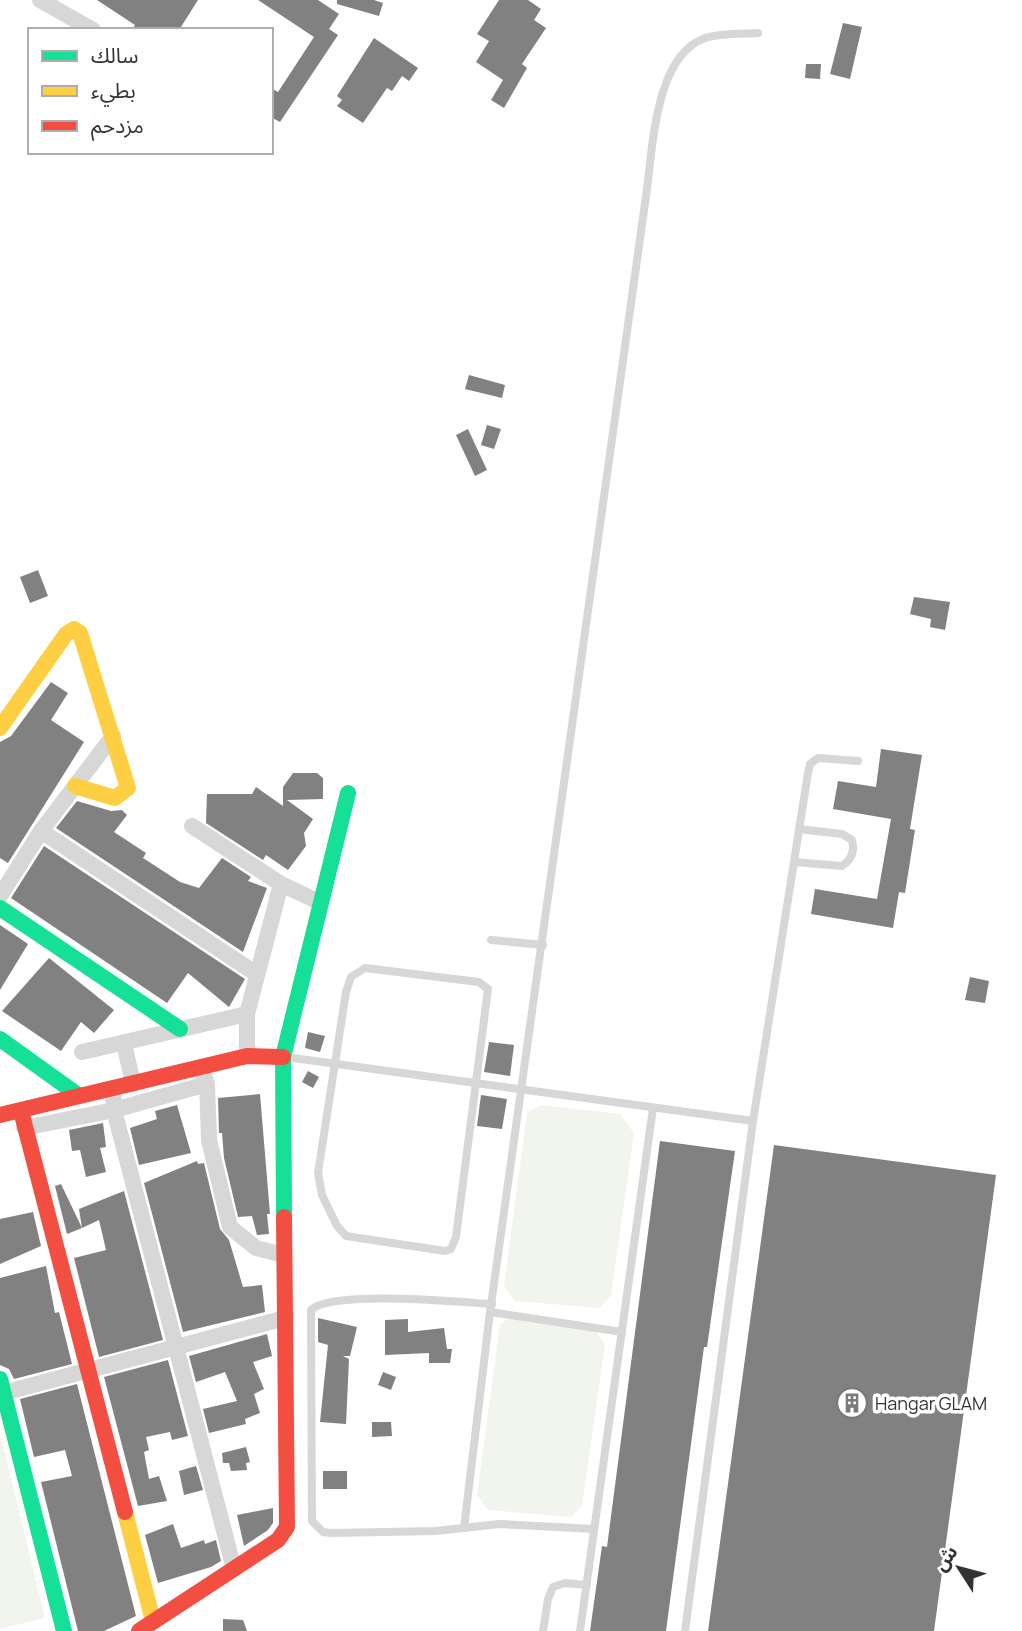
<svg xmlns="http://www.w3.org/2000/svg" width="1022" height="1631" font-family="Manrope,'Noto Sans Arabic',sans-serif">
	<rect width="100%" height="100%" fill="#fff"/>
	<!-- green -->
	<g fill="#f1f5ed">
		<polygon points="541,1105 620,1114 634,1133 611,1296 600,1308 515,1301 504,1286 527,1113"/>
		<polygon points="513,1316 591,1326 605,1344 582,1506 571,1517 488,1510 477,1495 500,1324"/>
		<polygon points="0,1433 45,1618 0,1629"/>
	</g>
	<!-- building -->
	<g fill="#818181">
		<polygon points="97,0 198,0 179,30 132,30 135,25"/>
		<polygon points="258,0 318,0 339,14 329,29 338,35 280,122 271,117 271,88 278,92 314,37"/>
		<polygon points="337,0 374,0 383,3 379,16 337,4"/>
		<polygon points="499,0 528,0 541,9 534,20 546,28 522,64 527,68 504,108 491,100 503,80 476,62 489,41 477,34"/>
		<polygon points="843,23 862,27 850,79 830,74"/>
		<polygon points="374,38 418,68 409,81 402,76 392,91 387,88 363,123 337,106 342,100 337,96"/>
		<polygon points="806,64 821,64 820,79 805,78"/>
		<polygon points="469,375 505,385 502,398 465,389"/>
		<polygon points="487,425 501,429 494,449 481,445"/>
		<polygon points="468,429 487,470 475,476 456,435"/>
		<polygon points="38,570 48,596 30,603 20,577"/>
		<polygon points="914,597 950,602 945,630 930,627 931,619 910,614"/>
		<polygon points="51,682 68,693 51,720 84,742 8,863 0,858 0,742 11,736"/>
		<polygon points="881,749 922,755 910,829 915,830 905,893 899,892 893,928 811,914 815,889 877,899 891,819 833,809 838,781 876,787"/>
		<polygon points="293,773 317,773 323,778 323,799 287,800 313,819 304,833 306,846 288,870 266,855 263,860 206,823 207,794 252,794 256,787 283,806 283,787"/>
		<polygon points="77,801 111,811 122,810 127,815 114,832 146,853 143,858 180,882 199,888 222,858 251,877 248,881 267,888 243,952 56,828"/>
		<polygon points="44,846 245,979 229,1007 188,973 167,1003 11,898"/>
		<polygon points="0,925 28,944 0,990"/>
		<polygon points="49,958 114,1010 94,1033 81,1022 61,1051 2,1011"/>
		<polygon points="970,977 989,981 985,1003 965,1000"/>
		<polygon points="308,1032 325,1036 320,1052 305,1048"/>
		<polygon points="489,1042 514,1045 510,1076 484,1072"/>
		<polygon points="308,1071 319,1077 313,1088 302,1082"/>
		<polygon points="260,1094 270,1214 267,1214 269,1234 257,1235 252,1216 238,1217 224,1158 222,1133 219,1133 218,1098"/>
		<polygon points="481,1095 507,1099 502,1129 477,1126"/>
		<polygon points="177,1105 191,1153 139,1165 130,1128 157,1119 155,1111"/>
		<polygon points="103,1123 106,1147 100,1148 106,1172 86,1177 80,1150 72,1151 69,1130"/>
		<polygon points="660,1141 735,1151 707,1347 704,1347 666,1631 590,1631 602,1546 607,1547"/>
		<polygon points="774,1145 996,1175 934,1631 708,1631"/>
		<polygon points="197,1161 198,1164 204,1163 220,1229 229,1240 243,1287 262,1285 265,1312 183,1332 144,1183"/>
		<polygon points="61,1184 82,1228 67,1234 55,1186"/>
		<polygon points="124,1191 163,1340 99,1357 74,1258 106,1250 99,1220 82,1228 79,1209"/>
		<polygon points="33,1212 41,1246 0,1264 0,1219"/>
		<polygon points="46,1266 55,1313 59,1312 72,1364 14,1379 9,1369 0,1365 0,1278"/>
		<polygon points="318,1318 357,1327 350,1356 343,1356 349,1359 346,1424 320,1422 328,1345 318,1342"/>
		<polygon points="408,1319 408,1332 444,1328 447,1349 452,1349 450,1363 429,1363 429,1353 385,1355 385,1320"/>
		<polygon points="267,1334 272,1356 253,1362 264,1389 254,1394 260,1413 245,1419 246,1424 209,1433 203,1409 237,1401 225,1372 196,1382 189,1356"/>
		<polygon points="168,1360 188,1436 172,1440 170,1432 146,1437 149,1450 144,1452 149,1479 159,1476 167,1501 138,1506 104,1377"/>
		<polygon points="383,1372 396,1377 391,1390 378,1385"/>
		<polygon points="77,1384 136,1616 104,1631 78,1631 41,1482 72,1476 65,1450 34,1457 20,1399"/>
		<polygon points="372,1422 391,1422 392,1436 372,1437"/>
		<polygon points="246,1447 250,1462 246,1463 247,1470 231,1471 229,1463 223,1463 222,1453"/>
		<polygon points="196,1466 203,1490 184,1495 179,1471"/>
		<rect x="323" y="1471" width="24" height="18"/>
		<polygon points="273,1508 273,1523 268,1530 244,1546 237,1515"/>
		<polygon points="173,1524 181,1548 204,1540 205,1544 216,1540 221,1561 211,1567 158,1583 145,1535"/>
		<polygon points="223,1619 243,1620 247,1631 223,1631"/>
	</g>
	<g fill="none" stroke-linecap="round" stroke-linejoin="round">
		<!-- lane -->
		<g stroke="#d7d7d7" stroke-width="8">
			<path d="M794,862L842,866C851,860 855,851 852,840L842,834L799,829"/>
			<polyline points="491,940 543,945"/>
			<polygon points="365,968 479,982 488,989 456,1237 451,1249 445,1251 346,1236 337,1226 322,1195 318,1173 346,992 351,977"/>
			<polyline points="286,1057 753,1121"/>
			<path d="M492,1304C458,1302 333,1290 311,1310L312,1521L323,1532L331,1533L436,1531L499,1524L594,1529"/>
			<polyline points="490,1312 622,1332"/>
			<path d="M464,1528L490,1312L646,196C653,150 654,56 705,38C721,33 741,34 758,33"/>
			<polyline points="543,1631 548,1599 553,1587 565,1583 587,1585"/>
			<polyline points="580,1631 653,1108"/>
			<polyline points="685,1631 753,1121 808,773 810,764 818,758 858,761"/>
		</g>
		<!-- street -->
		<g stroke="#d7d7d7" stroke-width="16">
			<polyline points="40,0 93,30"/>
			<polyline points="192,826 281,884 321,903"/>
			<polyline points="41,831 255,973"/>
			<polyline points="0,896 41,831 113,736"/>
			<polyline points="124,1043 133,1084"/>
			<polyline points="82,1052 247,1014"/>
			<polyline points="247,1056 247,1014 281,884"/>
			<polyline points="201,1068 207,1084 209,1140 230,1227 256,1248 284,1255"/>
			<polyline points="113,1088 114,1110 234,1569"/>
			<polyline points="24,1128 114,1110 207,1084"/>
			<polyline points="3,1393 285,1318"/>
		</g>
		<!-- fast -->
		<g stroke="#16e098" stroke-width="16">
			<polyline points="0,908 180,1029"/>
			<polyline points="0,1039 78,1095"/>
			<polyline points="284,1217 283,1057 348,793"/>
			<polyline points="0,1379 64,1631"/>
		</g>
		<!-- slow -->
		<g stroke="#ffcf43" stroke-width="16">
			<polyline points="0,728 66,634 74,629 80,633 128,788 115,798 75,786"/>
			<polyline points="125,1512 153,1621"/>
		</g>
		<!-- jam -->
		<g stroke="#f24e42" stroke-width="16">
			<polyline points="21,1111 125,1512"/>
			<polyline points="0,1115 247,1056 283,1057"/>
			<polyline points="139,1631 278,1540 287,1527 284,1217"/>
		</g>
	</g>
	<!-- icons -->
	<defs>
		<g id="building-ring" transform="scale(1.575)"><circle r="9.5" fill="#fff" stroke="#7a7a7a" stroke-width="1.5"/><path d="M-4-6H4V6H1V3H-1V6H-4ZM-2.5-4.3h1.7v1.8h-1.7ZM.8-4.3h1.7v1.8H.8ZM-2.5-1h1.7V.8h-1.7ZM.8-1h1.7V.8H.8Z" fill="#7a7a7a"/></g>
	</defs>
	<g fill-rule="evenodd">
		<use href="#building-ring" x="852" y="1403"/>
	</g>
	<g text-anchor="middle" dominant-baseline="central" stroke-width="7" stroke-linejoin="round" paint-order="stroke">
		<!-- poi labels -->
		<g font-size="18" fill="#333" stroke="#fff" text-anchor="start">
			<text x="875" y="1403">Hangar GLAM</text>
		</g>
	</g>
	<!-- legend -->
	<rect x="28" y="28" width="245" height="126" fill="#ffffff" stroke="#adadad" stroke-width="2"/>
	<rect x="42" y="51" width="35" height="10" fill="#16e098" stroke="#adadad" stroke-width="2"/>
	<text x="91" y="63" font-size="21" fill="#333333">سالك</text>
	<rect x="42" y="86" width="35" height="10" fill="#ffcf43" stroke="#adadad" stroke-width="2"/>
	<text x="91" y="98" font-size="21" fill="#333333">بطيء</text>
	<rect x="42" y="121" width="35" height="10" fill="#f24e42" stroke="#adadad" stroke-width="2"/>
	<text x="91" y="133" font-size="21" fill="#333333">مزدحم</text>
	<!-- north arrow -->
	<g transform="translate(959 1568) rotate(306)" stroke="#ffffff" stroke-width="5" paint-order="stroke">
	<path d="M0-5L12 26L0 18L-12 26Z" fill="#333333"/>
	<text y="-10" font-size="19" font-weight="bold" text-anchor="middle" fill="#333333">ش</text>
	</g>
</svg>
